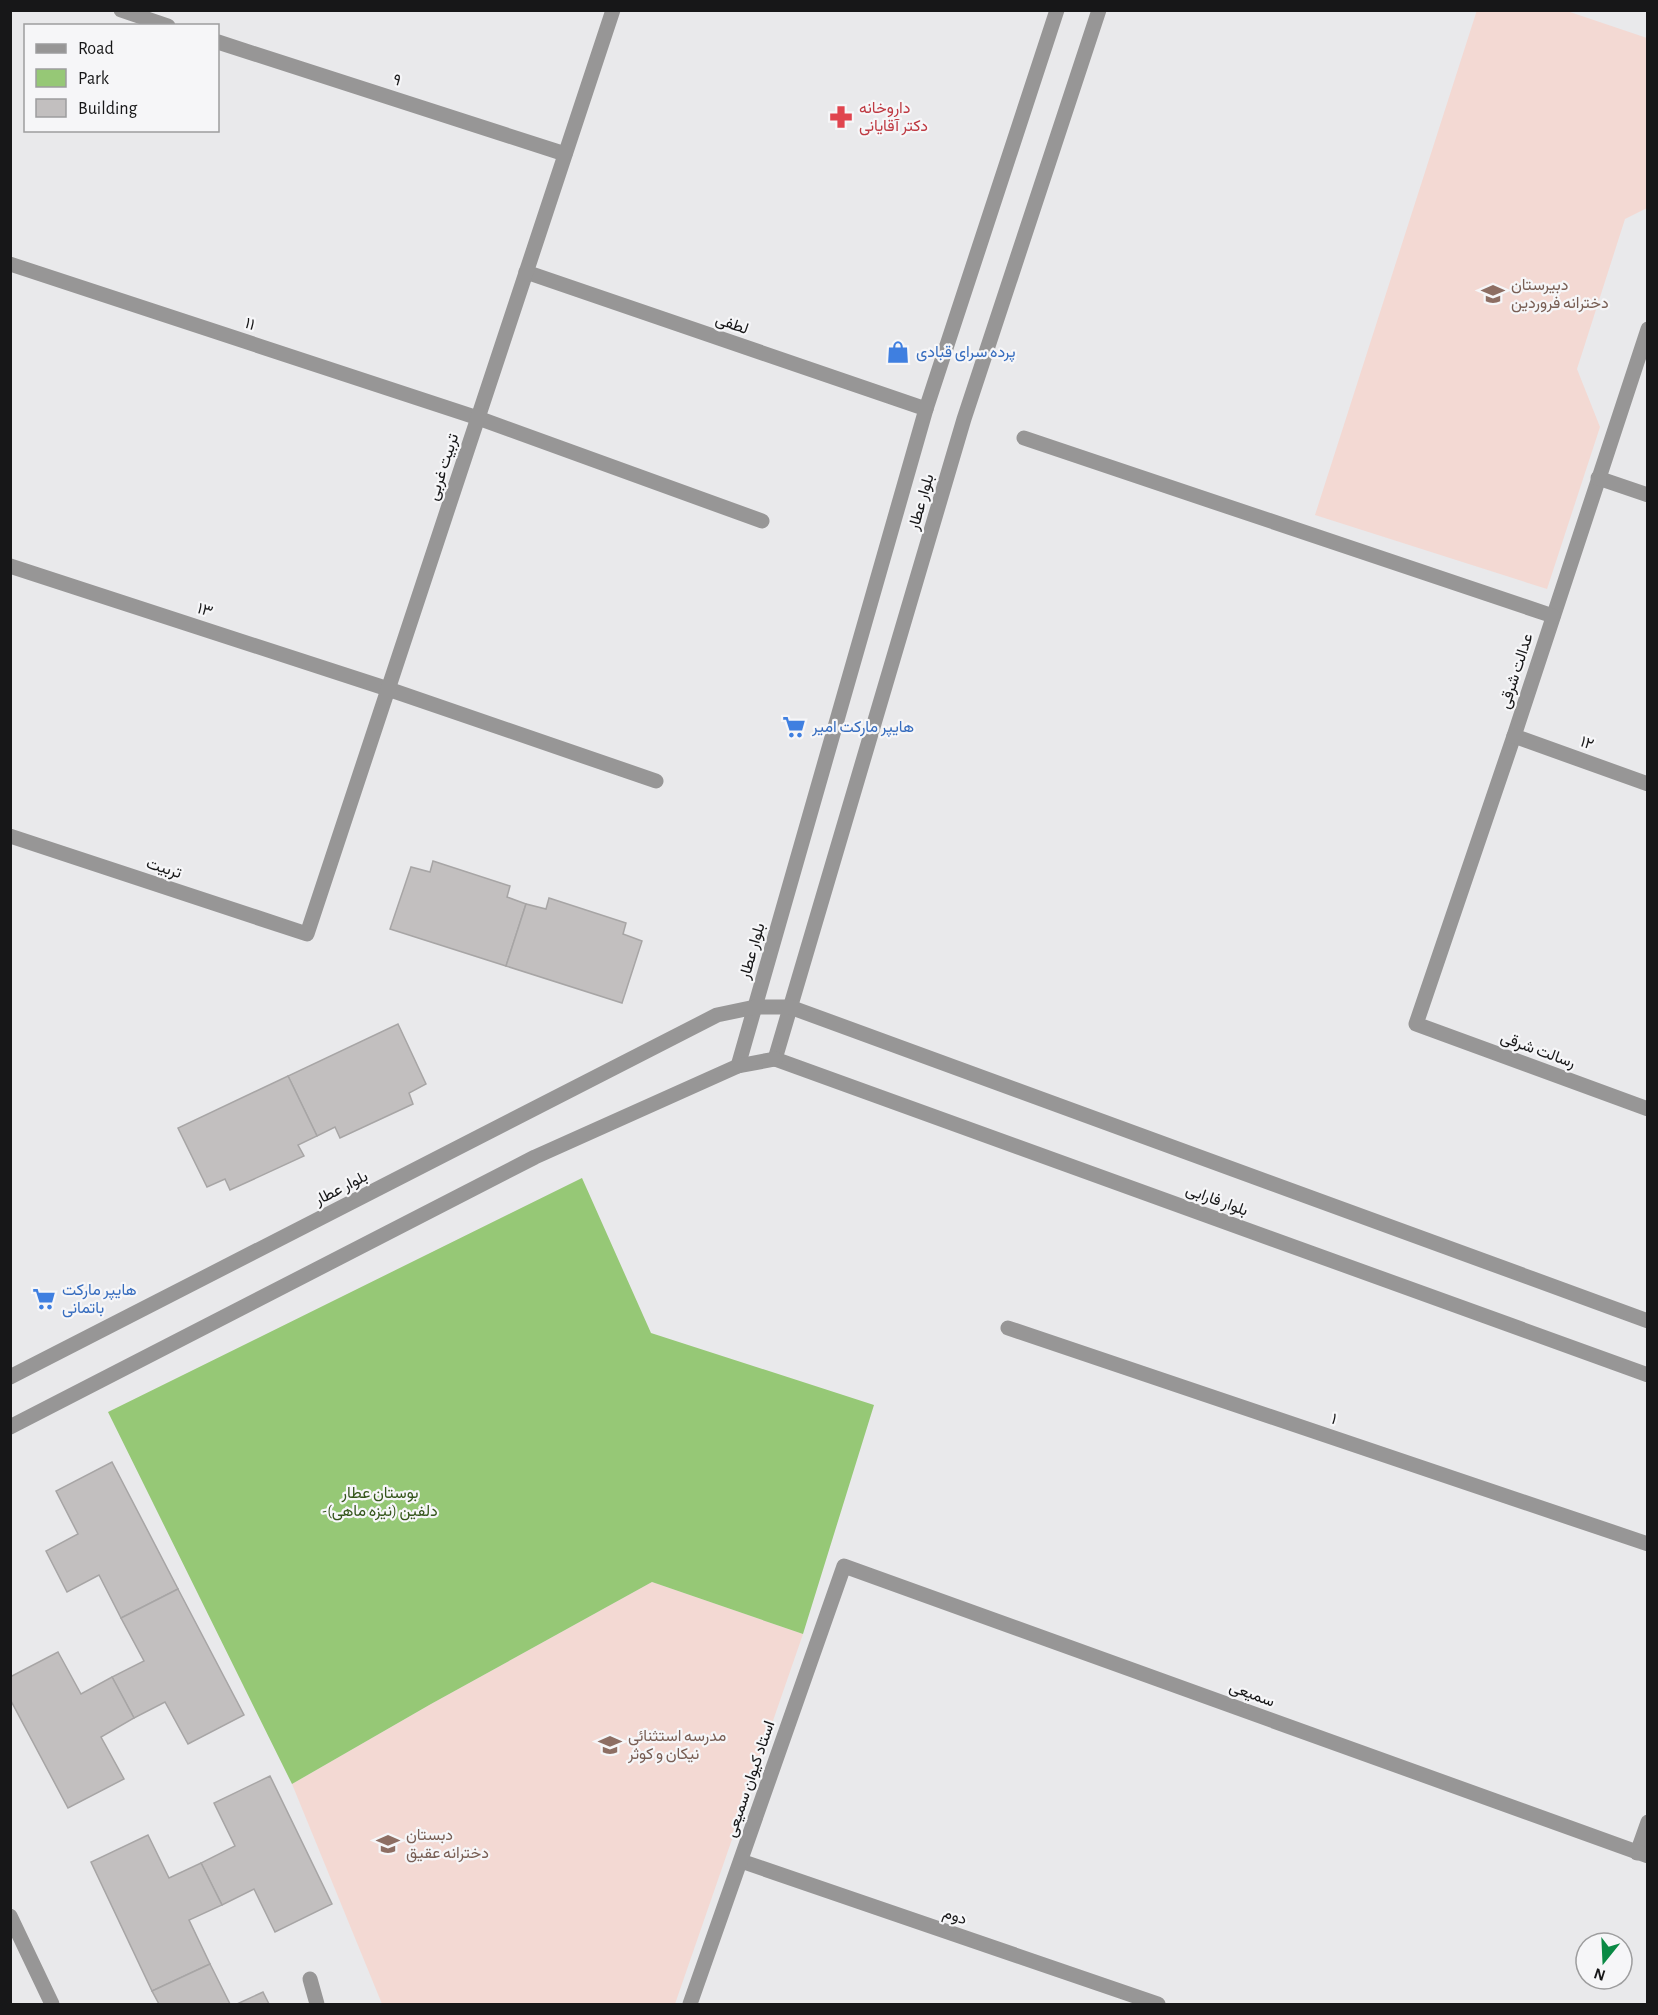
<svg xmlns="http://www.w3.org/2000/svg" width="1658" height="2015" font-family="'Alegreya Sans',Vazirmatn,sans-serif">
	<rect width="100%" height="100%" fill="#e9e9eb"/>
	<!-- education -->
	<g fill="#f3d9d3">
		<polygon points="1477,10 1567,11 1647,38 1647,208 1625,219 1577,369 1600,427 1547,589 1315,515"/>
		<polygon points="652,1582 803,1634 675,2004 382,2004 292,1784 431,1704"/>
	</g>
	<!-- green -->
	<polygon fill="#96c876" points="582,1178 651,1333 874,1405 803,1634 652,1582 431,1704 292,1784 108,1412"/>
	<!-- building -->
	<g fill="#c2bfbf" stroke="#a7a5a5" stroke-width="1.5">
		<polygon points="433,861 510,886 507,897 526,904 506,966 390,929 411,867 430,872"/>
		<polygon points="549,898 626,923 623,934 642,941 622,1003 506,966 526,904 546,909"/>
		<polygon points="398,1024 426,1084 409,1093 413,1104 340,1138 335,1127 317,1136 288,1076"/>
		<polygon points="288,1076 317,1136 298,1145 304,1156 230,1190 225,1179 207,1187 178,1128"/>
		<polygon points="112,1462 178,1589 121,1618 99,1575 67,1592 46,1551 78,1534 56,1491"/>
		<polygon points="178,1589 244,1715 188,1744 165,1702 134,1718 112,1677 144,1661 121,1618"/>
		<polygon points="58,1652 81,1694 112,1677 134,1718 101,1737 124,1779 68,1808 10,1699 10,1677"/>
		<polygon points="270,1776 332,1904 275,1932 254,1889 222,1905 201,1863 235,1846 214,1803"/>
		<polygon points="148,1835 169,1878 201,1863 222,1905 189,1920 210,1964 152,1991 91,1862"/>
		<polygon points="210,1964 230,2004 159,2004 152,1991"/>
		<polygon points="263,1992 269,2004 237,2004"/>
	</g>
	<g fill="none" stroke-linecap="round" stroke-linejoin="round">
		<!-- minor -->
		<g stroke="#979696" stroke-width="15">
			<polyline points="121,10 168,26"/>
			<polyline points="218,42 565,154"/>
			<polyline points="10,264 478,418 762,521"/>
			<polyline points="526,272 926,409"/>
			<polyline points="1648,329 1514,736 1416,1024 1648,1109"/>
			<polyline points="1024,438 1553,616"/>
			<polyline points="1598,478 1648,495"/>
			<polyline points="10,566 388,689 656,781"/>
			<polyline points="1514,736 1648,784"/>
			<polyline points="10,836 307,934 613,10"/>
			<polyline points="775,1059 964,419 1099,10"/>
			<polyline points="775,1059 1648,1375"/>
			<polyline points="738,1066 926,409 1057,10"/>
			<polyline points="1008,1328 1648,1544"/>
			<polyline points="10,1377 717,1015 755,1007 790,1007 1648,1321"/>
			<polyline points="10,1427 535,1157 738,1066 775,1059"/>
			<polyline points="1637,1853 1648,1822"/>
			<polyline points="741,1861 1158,2004"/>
			<polyline points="10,1916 52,2004"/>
			<polyline points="310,1979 317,2004"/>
			<polyline points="690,2004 844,1566 1648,1856"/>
		</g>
	</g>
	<!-- icons -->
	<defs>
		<g id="pharmacy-bare" transform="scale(1.8)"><path d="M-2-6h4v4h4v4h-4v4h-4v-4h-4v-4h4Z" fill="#e0444e" stroke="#f6f6f8" stroke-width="2.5" paint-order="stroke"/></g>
		<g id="school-bare" transform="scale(1.8)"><path d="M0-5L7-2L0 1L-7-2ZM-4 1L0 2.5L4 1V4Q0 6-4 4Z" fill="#8d6e63" stroke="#f6f6f8" stroke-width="2.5" paint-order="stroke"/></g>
		<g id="shop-bare" transform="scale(1.8)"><path d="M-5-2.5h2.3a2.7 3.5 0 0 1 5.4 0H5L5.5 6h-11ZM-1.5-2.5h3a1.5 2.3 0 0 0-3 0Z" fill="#3f7fe0" stroke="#f6f6f8" stroke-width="2.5" paint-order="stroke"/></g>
		<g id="supermarket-bare" transform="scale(1.8)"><path d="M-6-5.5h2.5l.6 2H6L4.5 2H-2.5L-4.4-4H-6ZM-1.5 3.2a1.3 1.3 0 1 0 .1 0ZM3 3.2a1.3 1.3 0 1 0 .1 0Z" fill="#3f7fe0" stroke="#f6f6f8" stroke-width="2.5" paint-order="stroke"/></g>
	</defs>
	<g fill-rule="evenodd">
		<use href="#pharmacy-bare" x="841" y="117"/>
		<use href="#school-bare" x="1493" y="294"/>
		<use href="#shop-bare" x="898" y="352"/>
		<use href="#supermarket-bare" x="794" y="727"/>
		<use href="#supermarket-bare" x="44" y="1299"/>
		<use href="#school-bare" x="610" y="1745"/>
		<use href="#school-bare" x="388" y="1844"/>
	</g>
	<g text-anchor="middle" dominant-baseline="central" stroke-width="4.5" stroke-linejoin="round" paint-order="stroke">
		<!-- street labels -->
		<g font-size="16" fill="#171718" stroke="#f6f6f8">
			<text transform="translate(397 80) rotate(18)">۹</text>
			<text transform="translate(250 324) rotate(18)">۱۱</text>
			<text transform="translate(732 324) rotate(19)">لطفی</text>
			<text transform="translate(443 467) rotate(-72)">تربیت غربی</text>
			<text transform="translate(921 502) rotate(-74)">بلوار عطار</text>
			<text transform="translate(205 610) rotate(18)">۱۳</text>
			<text transform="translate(1516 671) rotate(-72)">عدالت شرقی</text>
			<text transform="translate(1587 743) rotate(20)">۱۲</text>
			<text transform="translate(164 868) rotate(18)">تربیت</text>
			<text transform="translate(752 951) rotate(-74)">بلوار عطار</text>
			<text transform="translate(1538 1050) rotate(20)">رسالت شرقی</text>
			<text transform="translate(341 1188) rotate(-27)">بلوار عطار</text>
			<text transform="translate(1217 1200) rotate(20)">بلوار فارابی</text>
			<text transform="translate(1334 1419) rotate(19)">۱</text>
			<text transform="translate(1252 1694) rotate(20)">سمیعی</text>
			<text transform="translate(750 1779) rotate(-71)">استاد کیوان سمیعی</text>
			<text transform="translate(955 1916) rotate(19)">دوم</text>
		</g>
		<!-- health labels -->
		<g font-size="16" fill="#be3a42" stroke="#f6f6f8" text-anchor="start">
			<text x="859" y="108">داروخانه<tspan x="859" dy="18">دکتر آقایانی</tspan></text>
		</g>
		<!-- education labels -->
		<g font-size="16" fill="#785e54" stroke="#f6f6f8" text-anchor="start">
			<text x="1511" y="285">دبیرستان<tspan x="1511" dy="18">دخترانه فروردین</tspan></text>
			<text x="628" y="1736">مدرسه استثنائی<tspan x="628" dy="18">نیکان و کوثر</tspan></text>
			<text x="406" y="1835">دبستان<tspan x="406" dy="18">دخترانه عقیق</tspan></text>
		</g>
		<!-- shop labels -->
		<g font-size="16" fill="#366cbe" stroke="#f6f6f8" text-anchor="start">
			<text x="916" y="352">پرده سرای قبادی</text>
			<text x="812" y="727">هایپر مارکت امیر</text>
			<text x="62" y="1290">هایپر مارکت<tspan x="62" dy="18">باتمانی</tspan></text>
		</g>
		<!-- park labels -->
		<g font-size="16" fill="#34551a" stroke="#f6f6f8">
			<text x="380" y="1493">بوستان عطار<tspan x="380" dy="18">-دلفین (نیزه ماهی)</tspan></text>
		</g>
	</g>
	<!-- border -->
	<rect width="1658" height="2015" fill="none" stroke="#171718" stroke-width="24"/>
	<!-- legend -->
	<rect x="24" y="24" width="195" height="108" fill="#f6f6f8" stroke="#9d9d9e" stroke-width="1.5"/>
	<rect x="36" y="44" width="30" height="9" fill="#979696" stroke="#9d9d9e" stroke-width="1.5"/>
	<text x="78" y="54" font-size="18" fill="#171718">Road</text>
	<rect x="36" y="69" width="30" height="18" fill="#96c876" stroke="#9d9d9e" stroke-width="1.5"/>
	<text x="78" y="84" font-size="18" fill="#171718">Park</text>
	<rect x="36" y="99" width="30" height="18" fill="#c2bfbf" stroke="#9d9d9e" stroke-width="1.5"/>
	<text x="78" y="114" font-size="18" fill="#171718">Building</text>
	<!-- north arrow -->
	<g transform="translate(1604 1961) rotate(198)"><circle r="28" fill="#f6f6f8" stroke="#9d9d9e" stroke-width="1.5"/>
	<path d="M0-4.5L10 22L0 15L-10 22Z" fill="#098944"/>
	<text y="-9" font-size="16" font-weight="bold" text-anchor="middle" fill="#171718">N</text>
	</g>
</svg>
